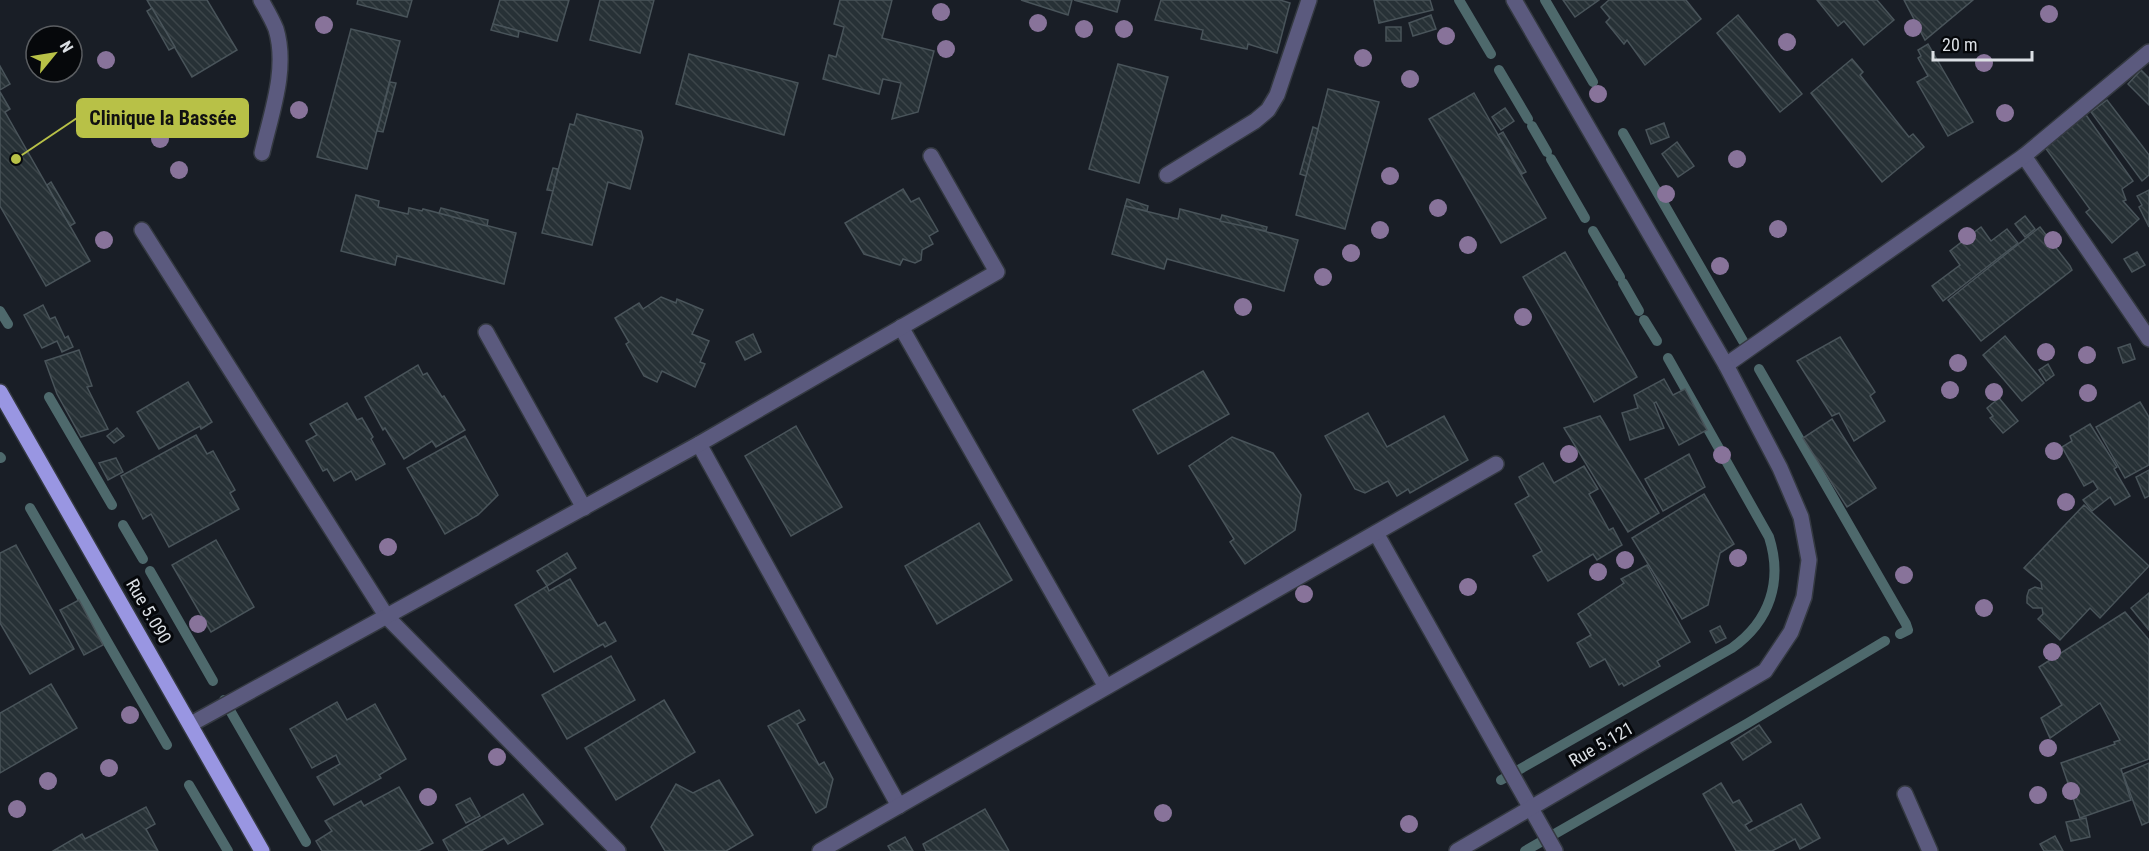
<svg xmlns="http://www.w3.org/2000/svg" width="2149" height="851" font-family="'Roboto Condensed',sans-serif">
	<defs>
		<pattern id="building-back-hatch" width="6" height="6" patternUnits="userSpaceOnUse" patternTransform="scale(1.5)"><rect width="6" height="6" fill="#273136"/><path d="M-1 5l2 2M0 0l6 6M5-1l2 2" fill="none" stroke="#3c4549"/></pattern>
	</defs>
	<rect width="100%" height="100%" fill="#191e26"/>
	<g fill="none" stroke-linecap="round" stroke-linejoin="round">
		<!-- stream -->
		<g stroke="#4e696c" stroke-width="10">
			<polyline points="1459,0 1491,54"/>
			<polyline points="1545,0 1593,82"/>
			<polyline points="1499,70 1528,119"/>
			<polyline points="1532,126 1547,152"/>
			<polyline points="1623,133 1743,341"/>
			<polyline points="1551,159 1585,218"/>
			<polyline points="1593,231 1620,277"/>
			<polyline points="1623,283 1639,311"/>
			<polyline points="0,311 8,324"/>
			<polyline points="1644,320 1657,341"/>
			<polyline points="1759,369 1906,624 1908,630 1900,634"/>
			<polyline points="49,397 112,505"/>
			<polyline points="0,457 1,458"/>
			<polyline points="30,508 167,745"/>
			<polyline points="123,525 143,559"/>
			<polyline points="150,571 213,681"/>
			<polyline points="224,700 306,842"/>
			<path d="M1501,780L1732,648C1770,621 1783,581 1769,537L1668,358"/>
			<polyline points="189,785 228,851"/>
			<polyline points="1525,851 1748,723 1885,641"/>
		</g>
	</g>
	<!-- building -->
	<g fill="url(#building-back-hatch)" stroke="#49545a" stroke-width="1.5">
		<polygon points="147,0 207,0 237,50 192,77"/>
		<polygon points="358,0 412,0 407,17 357,4"/>
		<polygon points="500,0 569,0 557,41 493,24"/>
		<polygon points="600,0 654,0 640,53 590,40"/>
		<polygon points="840,0 892,0 882,38 934,51 918,112 892,119 901,83 883,79 879,94 823,79 829,55 836,57 844,27 834,24"/>
		<polygon points="1021,0 1072,0 1068,15"/>
		<polygon points="1074,0 1120,0 1117,12"/>
		<polygon points="1161,0 1280,0 1290,3 1277,53 1248,44 1247,49 1201,39 1203,30 1155,20"/>
		<polygon points="1374,0 1430,0 1433,10 1379,23"/>
		<polygon points="1563,0 1599,0 1575,17"/>
		<polygon points="1609,0 1686,0 1701,19 1645,65 1627,40 1624,44 1606,22 1610,18 1601,7"/>
		<polygon points="1817,0 1877,0 1894,20 1864,45 1844,21 1838,26"/>
		<polygon points="1904,0 1973,0 1925,40"/>
		<polygon points="152,8 175,47 169,50 147,11"/>
		<polygon points="1431,15 1436,29 1413,36 1409,23"/>
		<polygon points="1738,15 1802,94 1780,112 1717,33"/>
		<polygon points="493,24 519,31 518,37 491,30"/>
		<rect x="1386" y="27" width="15" height="14"/>
		<polygon points="351,29 400,41 367,169 317,157"/>
		<polygon points="1928,44 1973,122 1948,136 1917,82 1928,76 1918,58 1921,56 1918,50"/>
		<polygon points="689,54 798,83 784,135 676,104"/>
		<polygon points="1852,59 1863,72 1860,75 1909,137 1913,134 1924,147 1882,182 1811,93"/>
		<polygon points="1118,64 1168,77 1139,183 1089,169"/>
		<polygon points="0,66 10,84 0,90"/>
		<polygon points="2141,70 2149,78 2149,105 2128,84"/>
		<polygon points="390,82 396,83 383,132 377,131"/>
		<polygon points="1328,89 1379,102 1345,229 1296,215"/>
		<polygon points="0,92 10,109 5,112 90,261 46,286 0,206"/>
		<polygon points="1474,93 1546,218 1501,243 1429,119"/>
		<polygon points="2107,100 2149,155 2149,175 2142,181 2091,112"/>
		<polygon points="1505,108 1514,121 1501,130 1492,117"/>
		<polygon points="577,114 641,131 643,138 630,189 608,182 592,245 542,233 570,124 574,125"/>
		<polygon points="2086,115 2133,181 2122,189 2126,200 2123,201 2139,219 2112,243 2086,212 2090,209 2044,146"/>
		<polygon points="1664,123 1669,137 1651,144 1646,130"/>
		<polygon points="1313,127 1318,129 1306,176 1300,174"/>
		<polygon points="1503,132 1526,172 1522,174 1498,135"/>
		<polygon points="1677,142 1694,166 1678,177 1662,154"/>
		<polygon points="553,168 558,169 553,191 547,190"/>
		<polygon points="51,182 75,223 70,226 47,185"/>
		<polygon points="903,189 911,202 919,198 938,231 929,236 933,244 922,250 921,260 915,263 903,259 900,265 864,254 845,223"/>
		<polygon points="2149,190 2149,227 2139,207 2142,205 2137,196"/>
		<polygon points="356,195 379,201 378,207 408,214 409,208 422,211 423,209 516,233 504,284 397,256 395,265 341,251"/>
		<polygon points="1127,199 1148,206 1147,211 1125,206"/>
		<polygon points="1125,206 1178,219 1180,209 1298,240 1284,291 1167,259 1164,269 1112,254"/>
		<polygon points="441,208 488,220 487,226 439,213"/>
		<polygon points="1222,215 1267,227 1266,231 1220,221"/>
		<polygon points="2025,216 2035,229 2025,237 2015,224"/>
		<polygon points="1981,227 1991,241 2007,229 2018,243 1943,301 1932,286 1960,265 1950,251"/>
		<polygon points="2040,227 2070,266 2072,270 1981,341 1948,300"/>
		<polygon points="1565,252 1637,377 1594,402 1523,277"/>
		<polygon points="2137,252 2145,265 2132,272 2124,259"/>
		<polygon points="661,297 676,303 677,299 703,310 692,334 709,341 700,362 705,364 695,387 662,371 657,382 644,376 626,344 629,342 615,318 639,303 643,309"/>
		<polygon points="43,305 50,319 55,317 65,338 68,336 73,347 62,352 57,341 42,348 24,315"/>
		<polygon points="753,334 761,352 745,360 736,342"/>
		<polygon points="2005,336 2044,383 2022,401 1983,355"/>
		<polygon points="1840,337 1875,392 1870,396 1885,421 1854,441 1839,413 1832,416 1797,361"/>
		<polygon points="2130,344 2135,359 2123,363 2118,348"/>
		<polygon points="79,350 92,386 87,387 108,429 81,437 57,394 45,361"/>
		<polygon points="2048,364 2054,375 2046,381 2039,370"/>
		<polygon points="418,365 423,375 427,373 442,397 444,396 465,430 436,447 432,441 404,459 385,428 383,430 365,397"/>
		<polygon points="1203,371 1229,414 1158,454 1133,410"/>
		<polygon points="1664,379 1673,395 1685,389 1707,430 1679,445 1656,402 1654,403 1664,428 1630,440 1622,413 1638,408 1634,395"/>
		<polygon points="188,382 212,422 201,429 200,426 159,449 137,412"/>
		<polygon points="1999,398 2018,421 2003,433 1990,418 1993,416 1987,408"/>
		<polygon points="2140,402 2149,417 2149,465 2125,478 2096,427"/>
		<polygon points="347,403 357,420 362,418 373,437 371,439 385,464 356,480 351,471 334,481 327,469 323,471 306,441 317,435 310,424"/>
		<polygon points="1368,413 1387,447 1444,416 1468,460 1410,493 1408,489 1397,496 1388,481 1365,493 1355,489 1325,436"/>
		<polygon points="1600,416 1659,513 1628,532 1564,428"/>
		<polygon points="1832,419 1876,488 1847,507 1803,438"/>
		<polygon points="2090,424 2117,467 2114,469 2130,496 2115,505 2110,497 2092,511 2083,500 2098,489 2093,481 2084,486 2062,447 2072,441 2070,436"/>
		<polygon points="796,426 842,507 791,536 745,456"/>
		<polygon points="117,428 124,436 114,443 107,436"/>
		<polygon points="196,435 207,454 213,451 235,490 230,493 239,509 169,547 151,514 143,519 121,476"/>
		<polygon points="465,436 498,495 478,515 445,534 407,468"/>
		<polygon points="1232,437 1273,453 1301,495 1295,530 1245,564 1230,542 1234,539 1189,466"/>
		<polygon points="1689,454 1705,487 1663,511 1645,479"/>
		<polygon points="116,458 123,472 108,480 99,463"/>
		<polygon points="1543,463 1554,483 1584,466 1598,489 1589,494 1609,530 1613,528 1622,545 1597,560 1593,554 1548,581 1533,556 1542,551 1515,504 1529,496 1519,477"/>
		<polygon points="2149,470 2149,496 2145,498 2136,477"/>
		<polygon points="1704,494 1734,544 1720,553 1708,605 1682,619 1632,538"/>
		<polygon points="2084,505 2149,566 2100,618 2090,608 2060,640 2038,619 2043,614 2042,608 2033,608 2027,603 2027,596 2029,590 2035,587 2042,589 2041,582 2024,568"/>
		<polygon points="979,523 1012,580 937,624 905,566"/>
		<polygon points="216,540 254,607 211,632 172,565"/>
		<polygon points="16,545 74,649 30,674 0,623 0,553"/>
		<polygon points="567,553 576,568 547,586 537,571"/>
		<polygon points="1647,565 1690,642 1657,661 1660,666 1624,686 1622,683 1619,685 1605,659 1590,667 1577,643 1591,635 1578,614 1624,583 1621,579"/>
		<polygon points="570,579 598,626 605,622 616,641 605,647 603,644 554,672 515,605 547,586 549,591"/>
		<polygon points="2149,593 2149,630 2131,608"/>
		<polygon points="79,600 103,645 84,655 60,610"/>
		<polygon points="2125,612 2149,640 2149,759 2121,769 2131,800 2080,818 2061,763 2115,744 2114,742 2120,740 2100,703 2050,738 2041,718 2062,705 2039,667"/>
		<polygon points="1720,626 1726,638 1716,643 1710,631"/>
		<polygon points="611,656 635,700 567,739 542,695"/>
		<polygon points="51,684 77,728 0,773 0,713"/>
		<polygon points="664,700 695,752 616,800 585,748"/>
		<polygon points="337,702 347,720 375,704 406,759 379,775 381,778 334,805 317,777 340,764 336,755 312,768 290,729"/>
		<polygon points="799,710 805,720 797,724 819,765 824,762 833,779 826,807 816,813 768,726"/>
		<polygon points="1759,725 1771,742 1743,760 1731,743"/>
		<polygon points="2149,763 2149,822 2142,825 2123,774"/>
		<polygon points="719,780 753,835 726,851 665,851 651,827 676,784 693,793"/>
		<polygon points="1721,783 1733,803 1739,800 1752,821 1745,825 1749,831 1801,804 1820,838 1800,849 1795,839 1772,851 1736,851 1703,794"/>
		<polygon points="399,787 433,843 418,851 322,851 316,841 332,831 325,821 361,801 364,806"/>
		<polygon points="523,794 543,824 508,844 504,838 481,851 449,851 443,840"/>
		<polygon points="470,798 480,816 466,823 456,805"/>
		<polygon points="146,807 155,824 146,829 158,851 53,851 82,834 85,839"/>
		<polygon points="985,809 1009,851 926,851 923,844"/>
		<polygon points="2086,818 2090,837 2071,841 2066,822"/>
		<polygon points="2055,836 2063,851 2044,851 2040,844"/>
		<polygon points="905,837 913,851 891,851 888,846"/>
	</g>
	<g fill="none" stroke-linecap="round" stroke-linejoin="round">
		<!-- minor casing -->
		<g stroke="#343941" stroke-width="18">
			<g id="minor">
				<path d="M261,0C266,9 272,19 276,29C288,69 271,114 262,153"/>
				<polyline points="2024,156 2149,339"/>
				<polyline points="1167,175 1255,121 1268,110 1277,95 1309,0"/>
				<polyline points="142,230 387,617 618,851"/>
				<polyline points="901,327 1106,687"/>
				<polyline points="486,332 584,508"/>
				<polyline points="1726,365 2024,156 2149,52"/>
				<polyline points="699,444 899,806"/>
				<polyline points="1376,533 1555,851"/>
				<polyline points="191,724 699,444 997,272 931,156"/>
				<polyline points="1905,794 1930,851"/>
				<polyline points="820,851 1496,464"/>
				<polyline points="1457,851 1765,671 1791,632 1804,597 1809,560 1801,517 1780,468 1726,365 1514,0"/>
			</g>
		</g>
		<!-- major casing -->
		<g stroke="#343941" stroke-width="18">
			<polyline id="major" points="0,392 262,851"/>
		</g>
		<!-- minor -->
		<use href="#minor" stroke="#5b5a7e" stroke-width="15"/>
		<!-- major -->
		<use href="#major" stroke="#9996e2" stroke-width="15"/>
	</g>
	<!-- trees -->
	<g fill="#88739a">
		<circle cx="941" cy="12" r="9"/>
		<circle cx="2049" cy="14" r="9"/>
		<circle cx="1038" cy="23" r="9"/>
		<circle cx="324" cy="25" r="9"/>
		<circle cx="1913" cy="28" r="9"/>
		<circle cx="1084" cy="29" r="9"/>
		<circle cx="1124" cy="29" r="9"/>
		<circle cx="1446" cy="36" r="9"/>
		<circle cx="1787" cy="42" r="9"/>
		<circle cx="946" cy="49" r="9"/>
		<circle cx="1363" cy="58" r="9"/>
		<circle cx="106" cy="60" r="9"/>
		<circle cx="1984" cy="63" r="9"/>
		<circle cx="1410" cy="79" r="9"/>
		<circle cx="1598" cy="94" r="9"/>
		<circle cx="299" cy="110" r="9"/>
		<circle cx="2005" cy="113" r="9"/>
		<circle cx="160" cy="139" r="9"/>
		<circle cx="1737" cy="159" r="9"/>
		<circle cx="179" cy="170" r="9"/>
		<circle cx="1390" cy="176" r="9"/>
		<circle cx="1666" cy="194" r="9"/>
		<circle cx="1438" cy="208" r="9"/>
		<circle cx="1778" cy="229" r="9"/>
		<circle cx="1380" cy="230" r="9"/>
		<circle cx="1967" cy="236" r="9"/>
		<circle cx="104" cy="240" r="9"/>
		<circle cx="2053" cy="240" r="9"/>
		<circle cx="1468" cy="245" r="9"/>
		<circle cx="1351" cy="253" r="9"/>
		<circle cx="1720" cy="266" r="9"/>
		<circle cx="1323" cy="277" r="9"/>
		<circle cx="1243" cy="307" r="9"/>
		<circle cx="1523" cy="317" r="9"/>
		<circle cx="2046" cy="352" r="9"/>
		<circle cx="2087" cy="355" r="9"/>
		<circle cx="1958" cy="363" r="9"/>
		<circle cx="1950" cy="390" r="9"/>
		<circle cx="1994" cy="392" r="9"/>
		<circle cx="2088" cy="393" r="9"/>
		<circle cx="2054" cy="451" r="9"/>
		<circle cx="1569" cy="454" r="9"/>
		<circle cx="1722" cy="455" r="9"/>
		<circle cx="2066" cy="502" r="9"/>
		<circle cx="388" cy="547" r="9"/>
		<circle cx="1738" cy="558" r="9"/>
		<circle cx="1625" cy="560" r="9"/>
		<circle cx="1598" cy="572" r="9"/>
		<circle cx="1904" cy="575" r="9"/>
		<circle cx="1468" cy="587" r="9"/>
		<circle cx="1304" cy="594" r="9"/>
		<circle cx="1984" cy="608" r="9"/>
		<circle cx="198" cy="624" r="9"/>
		<circle cx="2052" cy="652" r="9"/>
		<circle cx="130" cy="715" r="9"/>
		<circle cx="2048" cy="748" r="9"/>
		<circle cx="497" cy="757" r="9"/>
		<circle cx="109" cy="768" r="9"/>
		<circle cx="48" cy="781" r="9"/>
		<circle cx="2071" cy="791" r="9"/>
		<circle cx="2038" cy="795" r="9"/>
		<circle cx="428" cy="797" r="9"/>
		<circle cx="17" cy="809" r="9"/>
		<circle cx="1163" cy="813" r="9"/>
		<circle cx="1409" cy="824" r="9"/>
	</g>
	<g text-anchor="middle" dominant-baseline="central" stroke-width="6" stroke-linejoin="round" paint-order="stroke">
		<!-- street labels -->
		<g font-size="18" fill="#dbdfe4" stroke="#06080b">
			<text transform="translate(149 611) rotate(60)">Rue 5.090</text>
			<text transform="translate(1601 744) rotate(-30)">Rue 5.121</text>
		</g>
	</g>
	<!-- callouts -->
	<path fill="none" stroke="#b8c147" stroke-width="2" d="M16 159L77 118"/>
	<circle fill="#b8c147" stroke="#06080b" stroke-width="2" cx="16" cy="159" r="6"/>
	<rect fill="#b8c147" stroke="#b8c147" stroke-width="2" x="77" y="99" width="171" height="38" rx="6"/>
	<g font-size="20" text-anchor="middle" font-weight="bold" fill="#111">
		<text x="163" y="125">Clinique la Bassée</text>
	</g>
	<!-- north arrow -->
	<g transform="translate(54 54) rotate(60)"><circle r="28" fill="#06080b" stroke="#5b5e62" stroke-width="1.5"/>
	<path d="M0-4.5L10 22L0 15L-10 22Z" fill="#b8c147"/>
	<text y="-9" font-size="16" font-weight="bold" text-anchor="middle" fill="#dbdfe4">N</text>
	</g>
	<!-- scale -->
	<path d="M1933 51v9h99v-9" fill="none" stroke="#dbdfe4" stroke-width="3"/>
	<text x="1942" y="51" font-size="18" fill="#dbdfe4" stroke="#06080b" stroke-width="4.5" paint-order="stroke">20 m</text>
</svg>
